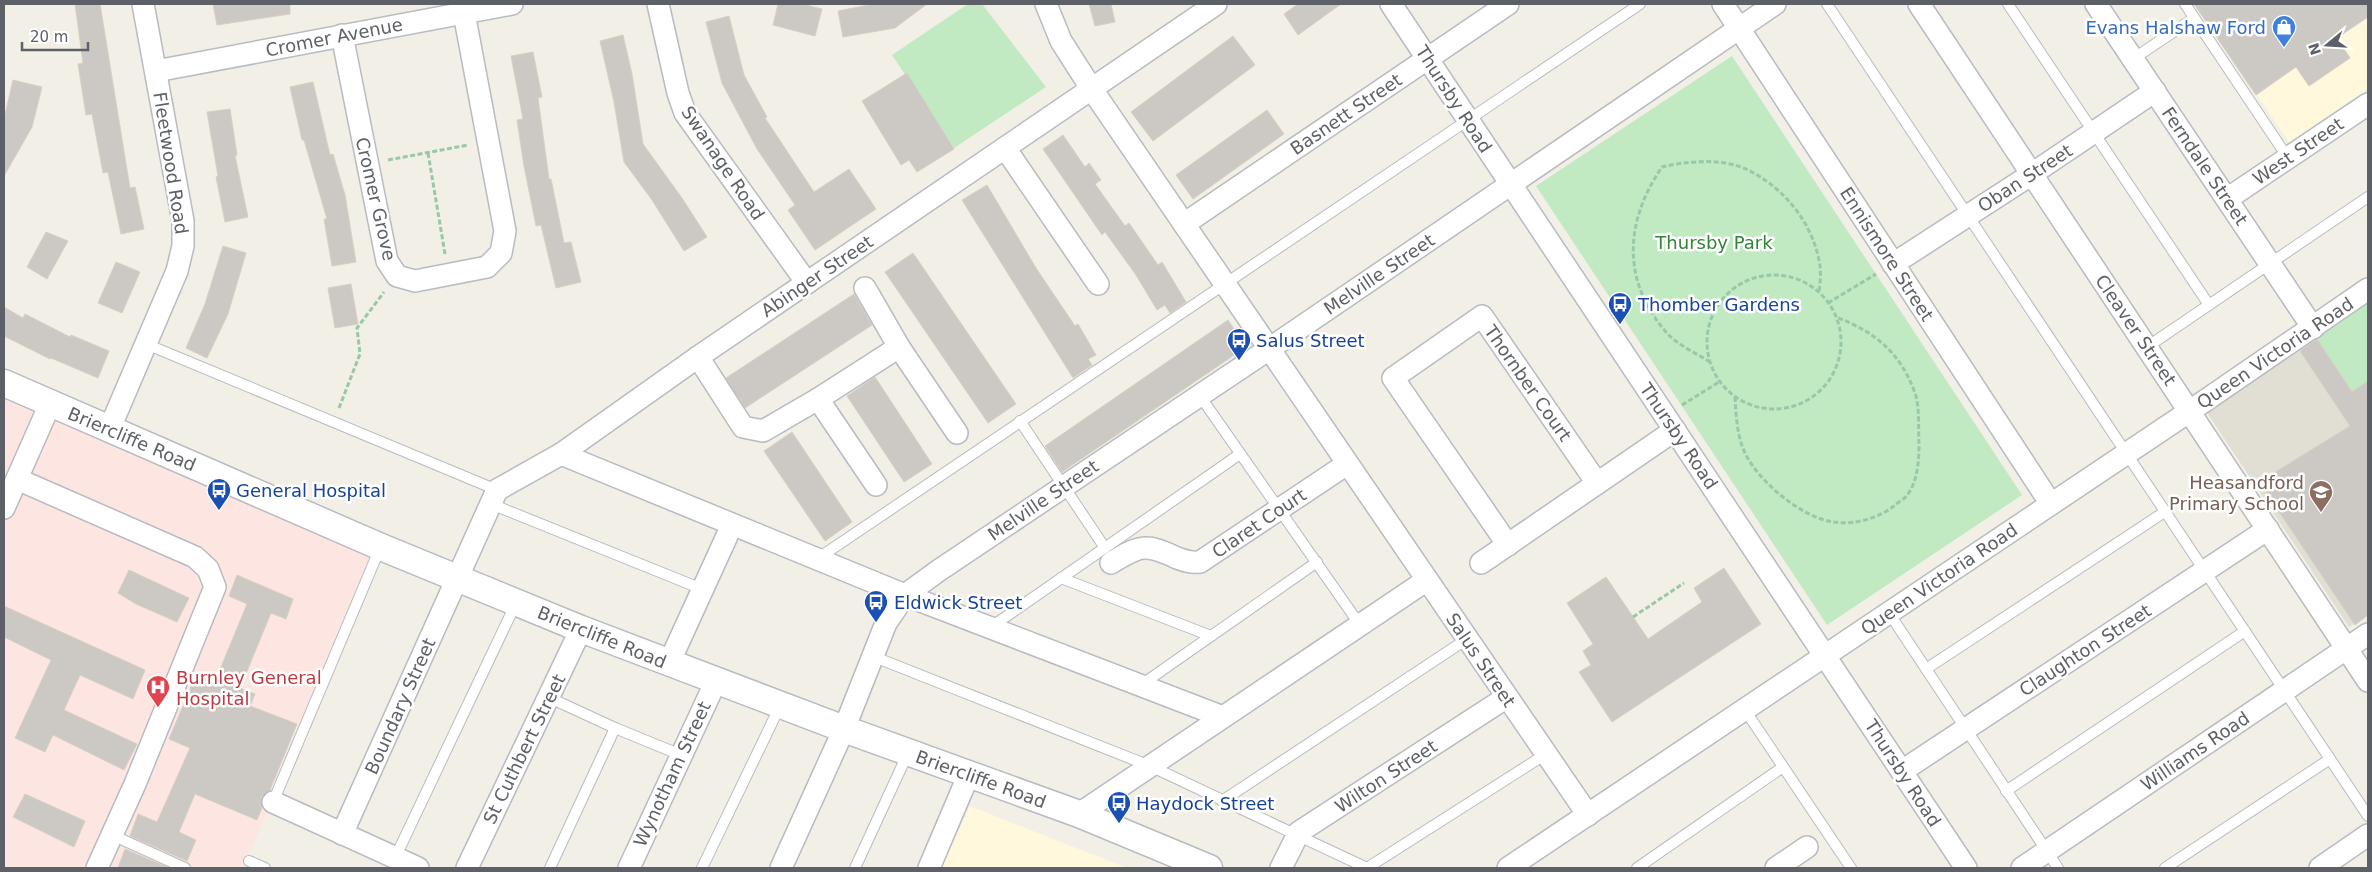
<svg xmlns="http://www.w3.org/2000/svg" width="2372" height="872" font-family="'DejaVu Sans',sans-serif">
	<rect width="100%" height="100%" fill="#f1efe6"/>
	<!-- commercial -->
	<g fill="#fff8dc">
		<polygon points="2194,4 2368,4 2368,89 2289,142"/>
		<polygon points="970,806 1127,868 941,868"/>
	</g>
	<!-- education -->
	<polygon fill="#e1ded4" points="2368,303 2368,614 2349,627 2206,411"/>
	<!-- medical -->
	<polygon fill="#fde6e2" points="4,379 381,547 243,868 4,868"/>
	<!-- green -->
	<g fill="#c1e9c2">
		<polygon points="968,4 982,4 1046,87 954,148 892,55"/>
		<polygon points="1732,56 2022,495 1827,625 1536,186"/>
		<polygon points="2368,303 2368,381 2352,392 2316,338"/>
	</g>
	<!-- building -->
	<g fill="#ccc8c3" stroke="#d6d1c3">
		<polygon points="75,4 100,4 130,188 135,187 144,229 121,234 108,172 103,173 92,114 86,115 78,64 83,63"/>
		<polygon points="213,4 290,4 290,14 217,25"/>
		<polygon points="778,4 802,4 822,9 815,36 773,25"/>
		<polygon points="874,4 927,4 895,28 843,37 838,11"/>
		<polygon points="1089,4 1111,4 1115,22 1095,26"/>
		<polygon points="1298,4 1341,4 1298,35 1284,14"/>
		<polygon points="2194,4 2368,4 2368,17 2337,38 2350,58 2309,86 2296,67 2256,95"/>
		<polygon points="729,16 744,75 767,117 765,118 814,192 849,169 876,209 815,250 788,210 795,205 757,149 722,83 706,22"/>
		<polygon points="623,35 632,74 643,144 682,198 707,237 684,251 652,200 624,162 614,102 600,41"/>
		<polygon points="1233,36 1255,65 1153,141 1131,112"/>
		<polygon points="533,52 542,97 538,98 549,179 551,179 564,243 571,242 581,282 556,288 541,225 536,226 524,166 517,120 523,119 511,56"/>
		<polygon points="907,73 954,149 917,172 909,160 901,165 862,101"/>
		<polygon points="13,80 42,87 32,127 4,176 4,119"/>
		<polygon points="313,82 330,155 333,154 345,195 356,262 332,266 324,219 327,219 304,140 302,140 290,87"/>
		<polygon points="230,109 237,155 235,156 248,217 225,222 216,177 218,176 207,112"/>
		<polygon points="1267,110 1284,134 1193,199 1176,175"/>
		<polygon points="1063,135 1085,167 1089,163 1101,180 1095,184 1125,226 1129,223 1158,265 1162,262 1186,302 1170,313 1165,305 1157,310 1136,275 1105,232 1102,235 1043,149"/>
		<polygon points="987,185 1036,268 1075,326 1078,324 1096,355 1088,359 1092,365 1073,378 962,200"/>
		<polygon points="46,232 68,241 47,279 27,267"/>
		<polygon points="223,246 246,253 228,314 207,358 186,348 205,304"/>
		<polygon points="913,253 1016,404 988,423 885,272"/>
		<polygon points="116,262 140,272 122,313 98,303"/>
		<polygon points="351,284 358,324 335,328 328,288"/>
		<polygon points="854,294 872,325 745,408 726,378"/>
		<polygon points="4,307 23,318 25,314 70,337 71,335 109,351 98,378 51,358 50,359 4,336"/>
		<polygon points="1228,320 1246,347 1062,472 1045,446"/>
		<polygon points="2317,339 2352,392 2368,381 2368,615 2355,625 2259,482 2350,426 2300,351"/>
		<polygon points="875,377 932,464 904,482 847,396"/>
		<polygon points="792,432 852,522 825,541 764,451"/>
		<polygon points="1724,568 1761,624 1612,722 1579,672 1591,665 1583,651 1593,644 1567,603 1606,577 1648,639 1702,602 1694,588"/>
		<polygon points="129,570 189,598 177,622 136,604 118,593"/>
		<polygon points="237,575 293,599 286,619 271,613 240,688 255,694 250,706 297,724 270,790 261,797 262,808 257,820 195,794 179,832 196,840 187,861 130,836 138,814 157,822 190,748 169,739 197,672 216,679 247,604 229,596"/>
		<polygon points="4,606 145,670 133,699 80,675 64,710 137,744 124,770 53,735 45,752 15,738 51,660 4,637"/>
		<polygon points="25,794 85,821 74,847 13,817"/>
		<polygon points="125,849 169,868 118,868"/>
	</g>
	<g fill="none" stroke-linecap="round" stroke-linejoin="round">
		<!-- service casing -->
		<g stroke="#b8bbc0" stroke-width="12">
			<g id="service">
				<polyline points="1827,4 2368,816"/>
				<polyline points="2008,4 2209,305"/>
				<polyline points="2185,4 2288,158"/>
				<polyline points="2133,59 2194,18"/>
				<polyline points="146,344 497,490"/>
				<polyline points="2147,347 2368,197"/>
				<polyline points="1200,396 1360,625"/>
				<polyline points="1020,421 1105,548"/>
				<polyline points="491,504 702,589"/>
				<polyline points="817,559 1640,4"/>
				<polyline points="1061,578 1211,636"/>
				<polyline points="1889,613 2058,868"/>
				<polyline points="991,627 1240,454"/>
				<polyline points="872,656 1150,766 1367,868"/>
				<polyline points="1926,669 2166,511"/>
				<polyline points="1141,685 1317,562"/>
				<polyline points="550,698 615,728 550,868"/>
				<polyline points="1745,710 1851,868"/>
				<polyline points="615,728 681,755"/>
				<polyline points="2006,791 2245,631"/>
				<polyline points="1222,801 1467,639"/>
				<polyline points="273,802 380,548"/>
				<polyline points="112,835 185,868"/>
				<polyline points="395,858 516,603"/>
				<polyline points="249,861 265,868"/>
				<polyline points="702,868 780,706"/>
				<polyline points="855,868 908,753"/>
				<polyline points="1367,868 1546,754"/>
				<polyline points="1637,868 1783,767"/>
				<polyline points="2165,868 2330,759"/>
			</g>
		</g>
		<!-- minor casing -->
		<g stroke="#b8bbc0" stroke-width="24">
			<g id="minor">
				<polyline points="658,4 678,93 685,113 807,283"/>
				<polyline points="1046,4 1061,41 1091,88 1588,815"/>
				<polyline points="1391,4 1966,868"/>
				<polyline points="1723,4 2051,504"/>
				<polyline points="1919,4 2368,681"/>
				<polyline points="2096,4 2313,328"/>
				<polyline points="342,35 387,261 397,276 415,281 487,267 501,253 505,231 464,13"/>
				<polyline points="156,71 512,4"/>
				<polyline points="1005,148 1098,284"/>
				<polyline points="2227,199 2368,104"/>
				<polyline points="1184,224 1508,4"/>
				<polyline points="1893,264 2032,174 2155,91"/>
				<polyline points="899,347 957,433"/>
				<polyline points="698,357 743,427 763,431 818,399 899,347 865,288"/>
				<polyline points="818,399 876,485"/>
				<polyline points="109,430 177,271 183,246 183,221 143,4"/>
				<polyline points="561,454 905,595 1223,717"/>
				<polyline points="17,479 195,557 208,569 215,587 135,784 97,868"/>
				<polyline points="4,508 50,404"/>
				<polyline points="1508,545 1393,378 1482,316 1597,483"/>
				<path d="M1111,563C1140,545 1146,543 1177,558C1185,561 1191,563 1200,562L1347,464"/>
				<polyline points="1481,563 1675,430"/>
				<polyline points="669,663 732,525"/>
				<polyline points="1902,771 2268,529"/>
				<polyline points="273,802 418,868"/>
				<polyline points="1079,814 1427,580"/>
				<polyline points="342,834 497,490 561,454 698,357 1216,4"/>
				<polyline points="467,868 581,629"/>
				<polyline points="629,868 716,681"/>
				<polyline points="781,868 844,729 886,623 905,595 938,571 1269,349 1775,4"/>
				<polyline points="929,868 969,774"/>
				<polyline points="1281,868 1299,832 1507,697"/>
				<polyline points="1508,868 2190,411 2368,289"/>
				<polyline points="1776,868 1807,847"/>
				<polyline points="2022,868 2368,634"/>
				<polyline points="2320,868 2368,835"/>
			</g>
		</g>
		<!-- tertiary casing -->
		<g stroke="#b8bbc0" stroke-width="29">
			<polyline id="tertiary" points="4,383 381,547 581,629 844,729 1079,814 1209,868"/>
		</g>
		<!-- path -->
		<g stroke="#98c8a8" stroke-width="3" stroke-dasharray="5 2.5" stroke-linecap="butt">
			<polyline points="428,153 445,254"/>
			<polyline points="388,160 468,145"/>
			<circle cx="1774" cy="342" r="67"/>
			<polyline points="1828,303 1876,274"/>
			<path d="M1710,362C1696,353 1677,345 1666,332C1621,280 1625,221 1662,167C1687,161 1721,158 1746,169C1784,187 1814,224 1820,266C1821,274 1820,284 1819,293"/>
			<path d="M1735,397C1736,416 1737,436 1745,453C1759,482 1801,517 1833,522C1854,525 1877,519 1894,506C1898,502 1905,499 1908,494C1918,480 1919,459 1919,443C1918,427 1920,408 1915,393C1900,352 1875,332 1836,317"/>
			<polyline points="1682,405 1719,382"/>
			<polyline points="339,408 360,354 357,328 384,292"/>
			<polyline points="1633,617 1684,583"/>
		</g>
		<!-- service -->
		<use href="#service" stroke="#fff" stroke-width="10"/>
		<!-- minor -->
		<use href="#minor" stroke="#fff" stroke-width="21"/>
		<!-- tertiary -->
		<use href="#tertiary" stroke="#fff" stroke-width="26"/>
	</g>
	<!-- icons -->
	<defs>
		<g id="shop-pin" transform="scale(1.25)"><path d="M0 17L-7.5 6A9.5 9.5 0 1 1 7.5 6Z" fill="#3f7fe0" stroke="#fff"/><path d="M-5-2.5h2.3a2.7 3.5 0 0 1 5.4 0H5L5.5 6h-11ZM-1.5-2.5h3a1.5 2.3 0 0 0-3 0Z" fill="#fff"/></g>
		<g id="bus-pin" transform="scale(1.25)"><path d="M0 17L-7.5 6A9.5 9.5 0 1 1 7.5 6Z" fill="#1a4fb4" stroke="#fff"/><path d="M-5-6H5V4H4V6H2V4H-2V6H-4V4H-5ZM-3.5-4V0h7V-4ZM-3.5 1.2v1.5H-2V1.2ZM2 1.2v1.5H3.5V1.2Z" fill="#fff"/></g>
		<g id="school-pin" transform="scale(1.25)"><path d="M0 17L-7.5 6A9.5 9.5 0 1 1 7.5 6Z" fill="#8d6e63" stroke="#fff"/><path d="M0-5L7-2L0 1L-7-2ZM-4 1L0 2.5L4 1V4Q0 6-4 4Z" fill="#fff"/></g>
		<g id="hospital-pin" transform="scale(1.25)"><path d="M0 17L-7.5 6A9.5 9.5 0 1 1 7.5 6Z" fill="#e0444e" stroke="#fff"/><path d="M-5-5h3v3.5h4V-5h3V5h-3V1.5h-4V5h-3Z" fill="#fff"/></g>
	</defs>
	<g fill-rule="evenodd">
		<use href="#shop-pin" x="2284" y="27"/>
		<use href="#bus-pin" x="1620" y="304"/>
		<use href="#bus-pin" x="1239" y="340"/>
		<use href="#bus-pin" x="219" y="490"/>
		<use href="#school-pin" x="2321" y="492"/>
		<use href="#bus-pin" x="876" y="602"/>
		<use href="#hospital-pin" x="158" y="687"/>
		<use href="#bus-pin" x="1119" y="803"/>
	</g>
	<g text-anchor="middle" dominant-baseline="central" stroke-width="5" stroke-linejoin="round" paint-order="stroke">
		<!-- shop labels -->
		<g font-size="18" fill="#366cbe" stroke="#fff" text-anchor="end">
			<text x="2266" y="27">Evans Halshaw Ford</text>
		</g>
		<!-- street labels -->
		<g font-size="18" fill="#5d6167" stroke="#fff">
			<text transform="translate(334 37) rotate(-11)">Cromer Avenue</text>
			<text transform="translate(1454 99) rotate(57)">Thursby Road</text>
			<text transform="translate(1346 114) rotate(-34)">Basnett Street</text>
			<text transform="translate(2298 151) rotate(-34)">West Street</text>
			<text transform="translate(171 163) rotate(81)">Fleetwood Road</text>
			<text transform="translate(723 163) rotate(56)">Swanage Road</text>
			<text transform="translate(2205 166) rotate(56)">Ferndale Street</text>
			<text transform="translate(2025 178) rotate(-33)">Oban Street</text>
			<text transform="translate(376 199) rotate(77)">Cromer Grove</text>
			<text transform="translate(1887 254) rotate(57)">Ennismore Street</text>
			<text transform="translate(1379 274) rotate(-34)">Melville Street</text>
			<text transform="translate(817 276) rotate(-34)">Abinger Street</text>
			<text transform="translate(2136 330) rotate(56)">Cleaver Street</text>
			<text transform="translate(2275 353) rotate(-34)">Queen Victoria Road</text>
			<text transform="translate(1528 383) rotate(55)">Thornber Court</text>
			<text transform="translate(1679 436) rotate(56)">Thursby Road</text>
			<text transform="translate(132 439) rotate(23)">Briercliffe Road</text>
			<text transform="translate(1043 500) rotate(-34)">Melville Street</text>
			<text transform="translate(1259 523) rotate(-34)">Claret Court</text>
			<text transform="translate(1939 579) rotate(-34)">Queen Victoria Road</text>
			<text transform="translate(602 637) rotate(22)">Briercliffe Road</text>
			<text transform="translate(2085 650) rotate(-33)">Claughton Street</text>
			<text transform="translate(1481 660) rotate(56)">Salus Street</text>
			<text transform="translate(400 706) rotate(-66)">Boundary Street</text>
			<text transform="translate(524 749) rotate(-64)">St Cuthbert Street</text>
			<text transform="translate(2195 751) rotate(-34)">Williams Road</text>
			<text transform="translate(1903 773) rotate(57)">Thursby Road</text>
			<text transform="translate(672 774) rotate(-65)">Wynotham Street</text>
			<text transform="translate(1386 776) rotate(-33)">Wilton Street</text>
			<text transform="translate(981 779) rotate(20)">Briercliffe Road</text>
		</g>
		<!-- park labels -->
		<g font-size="18" fill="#2f8436" stroke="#fff">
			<text x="1714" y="242">Thursby Park</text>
		</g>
		<!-- transit labels -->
		<g font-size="18" fill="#164399" stroke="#fff" text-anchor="start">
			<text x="1638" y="304">Thomber Gardens</text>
			<text x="1256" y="340">Salus Street</text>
			<text x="236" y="490">General Hospital</text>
			<text x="894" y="602">Eldwick Street</text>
			<text x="1136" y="803">Haydock Street</text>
		</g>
		<!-- education labels -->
		<g font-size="18" fill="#785e54" stroke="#fff" text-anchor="end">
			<text x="2304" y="482">Heasandford<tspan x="2304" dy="21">Primary School</tspan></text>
		</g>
		<!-- health labels -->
		<g font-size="18" fill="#be3a42" stroke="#fff" text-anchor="start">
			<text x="176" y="677">Burnley General<tspan x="176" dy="21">Hospital</tspan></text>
		</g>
	</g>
	<!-- border -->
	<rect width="2372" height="872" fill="none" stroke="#5d6167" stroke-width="10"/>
	<!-- north arrow -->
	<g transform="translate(2327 45) rotate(252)" stroke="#ffffff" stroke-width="4" paint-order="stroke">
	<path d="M0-4L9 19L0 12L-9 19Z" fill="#5d6167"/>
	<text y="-8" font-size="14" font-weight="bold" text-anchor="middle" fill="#5d6167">N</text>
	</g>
	<!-- scale -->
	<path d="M22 42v8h66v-8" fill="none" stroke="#5d6167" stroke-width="2.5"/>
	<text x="30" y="42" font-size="15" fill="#5d6167" stroke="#ffffff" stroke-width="4" paint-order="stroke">20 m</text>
</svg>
